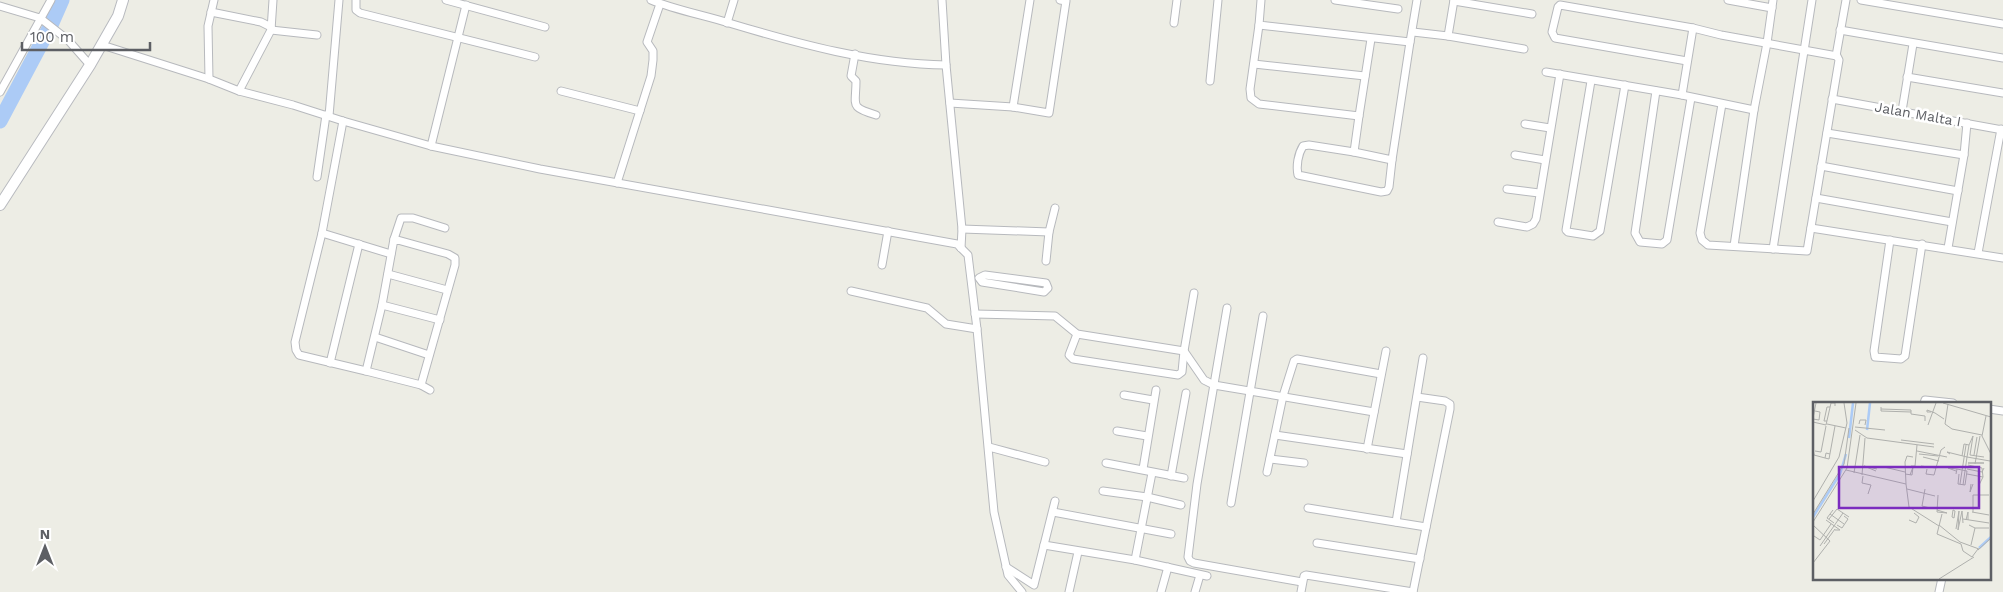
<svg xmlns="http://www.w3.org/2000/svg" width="2003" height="592" font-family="'Work Sans',sans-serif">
	<rect width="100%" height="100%" fill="#edede5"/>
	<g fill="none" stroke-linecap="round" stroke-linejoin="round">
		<!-- river -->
		<polyline stroke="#accbf6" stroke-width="15" points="0,121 51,25 62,0"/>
		<!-- minor casing -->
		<g stroke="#b7b9bd" stroke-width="9">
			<g id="minor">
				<polyline points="356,0 356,10 360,13 535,57"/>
				<polyline points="446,0 545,27"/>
				<path d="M651,0C676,10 703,15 729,23C799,44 872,64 946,65"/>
				<polyline points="942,0 946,65 962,229 961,248"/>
				<polyline points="1261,0 1259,25 1410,42 1417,0"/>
				<polyline points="1335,0 1398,9"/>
				<polyline points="1454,0 1448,36 1524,49"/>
				<polyline points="1728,0 1772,8"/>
				<polyline points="1861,0 2003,24"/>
				<polyline points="1454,1 1532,14"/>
				<polyline points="0,6 40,18 68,40 90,65"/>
				<polyline points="211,12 261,22 271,27"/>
				<polyline points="727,23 734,0"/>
				<polyline points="1174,23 1177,0"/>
				<polyline points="1259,25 1250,89 1251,98 1259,104 1359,116 1371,39"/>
				<polyline points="271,30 317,35"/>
				<polyline points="1840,30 2003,58"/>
				<polyline points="1413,32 1448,36"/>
				<polyline points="102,45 209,79 239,91 293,105 343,121 431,146 540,169 957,244 968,255 977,329 994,512 1008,575 1022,592"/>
				<path d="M855,54L851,76L856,81C856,106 849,107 876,115"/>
				<polyline points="1836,56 1846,0"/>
				<polyline points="1687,61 1555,38 1552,32 1558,7 1560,5 1693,28"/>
				<polyline points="1254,64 1365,76"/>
				<polyline points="1546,72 1682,95 1754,110"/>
				<polyline points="1907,77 2003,93"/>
				<polyline points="209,79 208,26 214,0"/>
				<polyline points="1210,81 1218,0"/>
				<polyline points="1591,81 1566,230 1568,232 1593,236 1600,231 1625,85"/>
				<polyline points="239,91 271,30 273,0"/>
				<polyline points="561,91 640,111"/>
				<polyline points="1656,91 1635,233 1640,242 1662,244 1667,240 1691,98"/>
				<polyline points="0,92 51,0"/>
				<polyline points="1682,95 1693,28 1721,35 1837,56 1839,60 1807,251 1708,245 1702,240 1700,233 1722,104"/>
				<polyline points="1832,99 2003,130"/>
				<polyline points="950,103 1013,107 1049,113 1066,1 1060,0"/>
				<polyline points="1013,107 1030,0"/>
				<polyline points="1902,111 1913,44"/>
				<polyline points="329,116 339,0"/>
				<polyline points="1359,116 1354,152 1392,160 1410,42"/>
				<polyline points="343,121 322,233 391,254"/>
				<polyline points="1525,124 1550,128"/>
				<polyline points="1827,133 1964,155"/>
				<polyline points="431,146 466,5"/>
				<path d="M1354,152L1309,145L1303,146C1298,154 1296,166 1298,175L1381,192L1387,191L1389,187L1392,160"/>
				<polyline points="1515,155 1545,160"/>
				<polyline points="1821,166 1958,191"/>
				<polyline points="317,177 326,115"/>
				<polyline points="617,183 651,76 653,60 653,51 647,42 660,4"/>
				<polyline points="1507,189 1539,193"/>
				<polyline points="1816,198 1952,222"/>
				<polyline points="1498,222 1527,227 1533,224 1536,219 1560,74"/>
				<polyline points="1811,228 2003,258"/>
				<polyline points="962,229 1049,232"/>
				<polyline points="322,233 295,342 296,350 299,355 366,371 382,305 394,239 448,254 455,258 455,265 421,385"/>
				<polyline points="394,239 401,218 413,218 445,228"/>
				<polyline points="1890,240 1874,351 1875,357 1901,359 1905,356 1922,244"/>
				<polyline points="1734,246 1754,110 1767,43 1773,0"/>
				<polyline points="1948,248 1964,155 1967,123"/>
				<polyline points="1773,249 1812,0"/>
				<polyline points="1978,253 2001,129"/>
				<polyline points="1046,261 1049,232 1055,208"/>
				<polyline points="882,265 888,231"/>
				<polyline points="388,274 447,290"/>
				<polygon points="985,275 1046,283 1048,288 1044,292 982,282 979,278"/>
				<polyline points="851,291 927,308 946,324 977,329"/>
				<polyline points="382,305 440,320"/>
				<polyline points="1227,308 1197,484 1188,557 1190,561 1194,563 1302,582"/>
				<polyline points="975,314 1055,316 1077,334 1184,351 1204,380 1214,385 1374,412"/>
				<polyline points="1077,334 1069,355 1073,359 1178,375 1182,372 1184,351 1194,293"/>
				<polyline points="375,337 429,355"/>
				<polyline points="330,363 359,244"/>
				<polyline points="366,371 421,385 430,390"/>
				<polyline points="1124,395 1153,400"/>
				<polyline points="1924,403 1925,400 1953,403"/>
				<polyline points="1989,409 2003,411"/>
				<polyline points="1117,431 1147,436"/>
				<polyline points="1275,435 1407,454"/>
				<polyline points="989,447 1045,462"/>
				<polyline points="1367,449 1386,351"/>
				<polyline points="1270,459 1304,463"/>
				<polyline points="1106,463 1184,478"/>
				<polyline points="1143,469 1156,390"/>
				<polyline points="1267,472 1283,396 1294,361 1297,359 1381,374"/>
				<polyline points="1152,473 1135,560 1207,576"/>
				<polyline points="1171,476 1186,393"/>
				<polyline points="1103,491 1147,497 1181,505"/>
				<polyline points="1231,503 1263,316"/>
				<polyline points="1308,508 1426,527"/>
				<polyline points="1053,512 1171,534"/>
				<polyline points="1396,522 1423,358"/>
				<polyline points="1317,543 1420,559"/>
				<polyline points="1044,545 1135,560"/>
				<polyline points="1006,567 1034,585 1055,501"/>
				<polyline points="1069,592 1078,552"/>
				<polyline points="1161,592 1168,567"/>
				<polyline points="1195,592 1200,575"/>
				<polyline points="1301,592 1304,576 1306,575 1413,592"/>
				<polyline points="1413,592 1450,409 1450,404 1445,401 1417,397"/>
				<polyline points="1939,592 1942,578"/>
			</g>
		</g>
		<!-- secondary casing -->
		<g stroke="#b8babf" stroke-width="12">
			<polyline id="secondary" points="0,205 90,65 118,16 123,0"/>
		</g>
		<!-- minor -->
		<use href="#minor" stroke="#fff" stroke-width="7"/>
		<!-- secondary -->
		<use href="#secondary" stroke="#fff" stroke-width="10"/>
	</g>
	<g text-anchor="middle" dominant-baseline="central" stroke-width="5" stroke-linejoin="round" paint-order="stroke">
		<!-- street labels -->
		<g font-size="14" fill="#5d5f64" stroke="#fff">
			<text transform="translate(1918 114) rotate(10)">Jalan Malta I</text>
		</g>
	</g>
	<!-- overview -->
	<g transform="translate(1813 402)">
		<rect width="178" height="178" fill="#edede5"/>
		<path fill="none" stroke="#accbf6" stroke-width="2.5" d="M54,28L57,1M36,36L40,1M0,115L27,72L33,52M166,146L178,135"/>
		<path fill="none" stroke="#afb0ad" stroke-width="1" d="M130,1L178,15M135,2L132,22L139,27L169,33M68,5V9L98,10M68,7L98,8V12L112,14V19M118,10H114V8L122,11L131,17M173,14L169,34L178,52M0,16L3,1M0,17L6,18L7,10L2,9M14,19H11L14,5H17M0,20L13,23L18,1H22V4M14,22L33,26M46,22L47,18H53L52,23M115,23L123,1M42,25L72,28M42,28L54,36L121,45M160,34L157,53L171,55M88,38L121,42M0,46L1,53L12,56M2,49L8,50L13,24M104,49L134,55M17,52L13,51L12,56L16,57L22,24M106,52L125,54M137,52L134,50L154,55L156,43M161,53L164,35M149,54L151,42L156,43L160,34M110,55L126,59M178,55V162M155,61H171M155,61H171M162,62L167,34M155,63L169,66L170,75L166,83M98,64H102L104,43M108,64L123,66M71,65L92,70M114,67L113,72L121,73L128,48L132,45M154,67L169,70L171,66M33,68L93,82L96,105L126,124M63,69L51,64L64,67M143,69L135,66L144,67M41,71L47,33M92,72L99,73L100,65L97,73M143,72L144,67L154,69L152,83L145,82L146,72M154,72L170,75M49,73L52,36M50,74L49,81L58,83L55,92M93,82L92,60L94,54L100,55M147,82L153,43M158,82L157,90L160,82M150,83L154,55L177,59M94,87L122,94M112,87L109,104L117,106M0,99L26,55L34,21L31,1M20,108L14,116L21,121M124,108L134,111L124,110L125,93M140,108L142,109L141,116L139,115ZM159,110L176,113M160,110V93H176M0,112L31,62L36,26M17,112L31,122M129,112L124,132L148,142L150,149L159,155L165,147M16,117L24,107L30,111M150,117L176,121M13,118L27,128H22M96,118L103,121L106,115L101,111M153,118L155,110V118M0,120L34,66L43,1M0,123L17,139L0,161M24,123L29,126L35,117L31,114M126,123L147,140L166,147M156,123L162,126H176M143,127L146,109L145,128M145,128L149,109L150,121M1,134L7,138L18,122M11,142L22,127M158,143L162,126M7,144L30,111L36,115M165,148L178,136M126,177L161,155"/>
		<path fill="#7b2cbf" fill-opacity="0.15" stroke="#7b2cbf" stroke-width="2.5" d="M26,65H166V106H26Z"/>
		<rect width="178" height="178" fill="none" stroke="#5d5f64" stroke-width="2.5"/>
	</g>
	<!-- north arrow -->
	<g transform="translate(45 547)" stroke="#ffffff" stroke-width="4" paint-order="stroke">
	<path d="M0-4L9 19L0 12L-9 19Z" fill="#5d5f64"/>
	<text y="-8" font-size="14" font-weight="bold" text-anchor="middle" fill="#5d5f64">N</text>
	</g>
	<!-- scale -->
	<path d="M22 42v8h128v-8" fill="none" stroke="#5d5f64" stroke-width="2.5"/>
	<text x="30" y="42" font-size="15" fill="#5d5f64" stroke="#ffffff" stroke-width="4" paint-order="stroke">100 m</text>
</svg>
